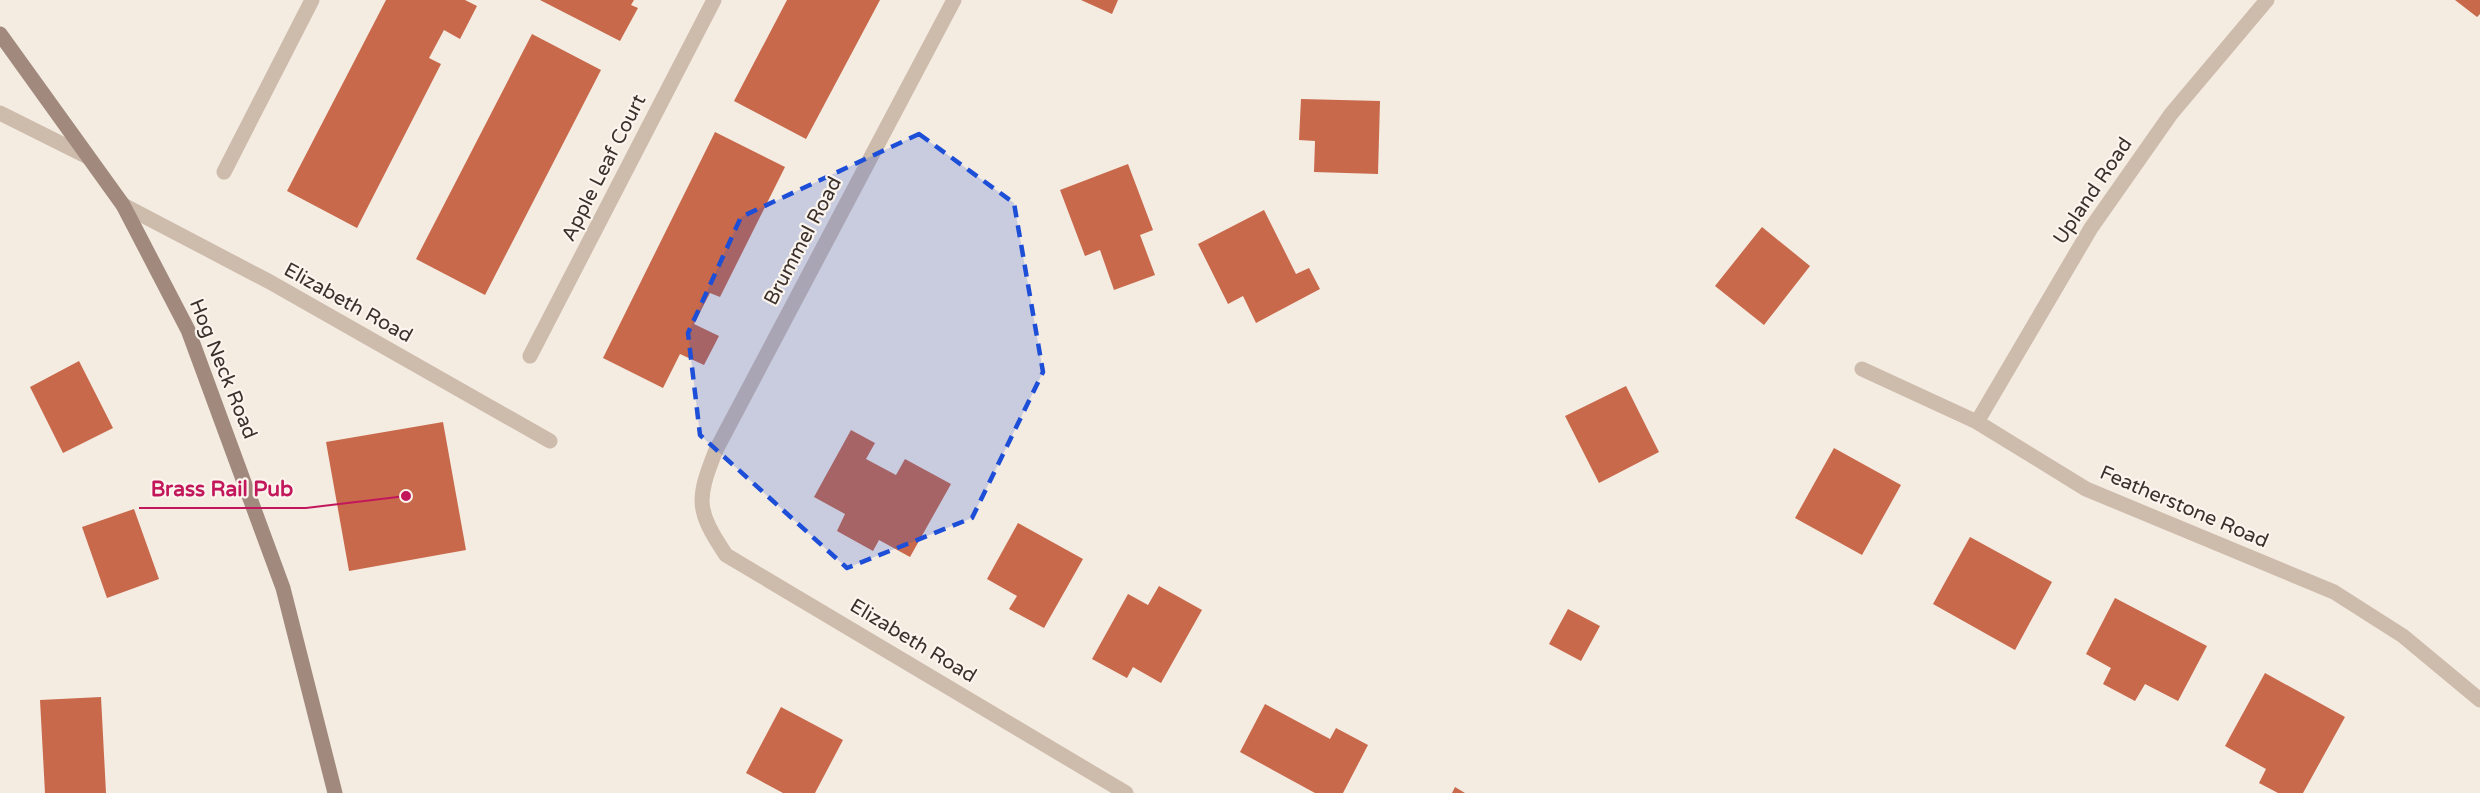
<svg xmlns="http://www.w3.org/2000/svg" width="2480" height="793" font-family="'Varela Round',sans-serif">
  <rect width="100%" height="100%" fill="#f4ebe1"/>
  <path fill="#c8694b" d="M386,0h79l12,6 -17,33 -16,-9 -15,28 12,6 -84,164 -70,-37z
    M540,0h94l-3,5 7,3 -18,33z
    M787,0h93l-74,139 -72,-38z
    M1081,0h37l-6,14z
    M2455,0h25v14l-3,3z
    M532,34l69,36 -116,225 -69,-36z
    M1301,99l79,2 -2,73 -64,-2 1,-31 -16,-1z
    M715,132l70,35 -65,130 -10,-4 -16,31 25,12 -15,29 -24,-11 -17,34 -60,-30z
    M1128,164l25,66 -13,5 15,40 -41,15 -14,-40 -15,6 -25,-66z
    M1264,210l32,64 13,-6 11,21 -64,34 -13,-27 -15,8 -30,-60z
    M1762,227l48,39 -46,59 -49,-39z
    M79,361l34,67 -50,25 -33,-66z
    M1626,386l33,66 -60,31 -34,-67z
    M443,422l23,128 -117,21 -23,-129z
    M851,430l24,13 -9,16 30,16 9,-16 46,25 -41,73 -31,-17 -6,11 -36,-20 8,-17 -31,-17z
    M1834,448l67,37 -39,70 -67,-37z
    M134,509l25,70 -52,19 -25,-71z
    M1018,523l65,36 -39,69 -35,-19 8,-13 -30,-17z
    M1970,537l82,45 -37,68 -82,-46z
    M1159,586l43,24 -41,73 -28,-16 -6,11 -35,-19 36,-65 20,11z
    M2115,598l92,48 -29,55 -33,-17 -10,17 -32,-17 8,-16 -25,-14z
    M1568,609l32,17 -19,35 -32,-17z
    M2265,673l80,44 -42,76h-25l-19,-10 7,-14 -41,-23z
    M101,697l5,96h-61l-5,-93z
    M1265,704l65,35 6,-11 32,17 -25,48h-28l-75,-41z
    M781,707l62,33 -28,53h-32l-37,-20z
    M1455,787l10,6h-13z"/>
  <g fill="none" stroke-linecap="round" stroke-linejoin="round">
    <path stroke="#cdbbac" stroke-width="15" d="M954,0l-238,450c-20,50 -20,60 10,105l400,238
      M0,113l88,44
      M224,172l88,-172
      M123,205l147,77 280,159
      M530,356l184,-356
      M1862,369l115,53 109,67 248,103 69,44 77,64
      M1977,422l114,-194 80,-114 96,-114"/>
    <path stroke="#a18a7d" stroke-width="15" d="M0,34l123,171 65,125 95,258 52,205"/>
  </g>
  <path fill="#1d4ed8" fill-opacity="0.2" stroke="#1d4ed8" stroke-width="4.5" stroke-dasharray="12 8" stroke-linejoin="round" d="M919,134l95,69 29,169 -71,146 -125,50 -147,-133 -12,-102 53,-116z"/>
  <g text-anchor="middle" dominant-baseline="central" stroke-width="4.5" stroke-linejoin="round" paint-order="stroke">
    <g font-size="20" fill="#3b302b" stroke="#fbf5ee">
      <text transform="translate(604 168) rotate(-63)">Apple Leaf Court</text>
      <text transform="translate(2093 191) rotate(-56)">Upland Road</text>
      <text transform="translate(803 241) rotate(-62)">Brummel Road</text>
      <text transform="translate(348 303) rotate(29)">Elizabeth Road</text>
      <text transform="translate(223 369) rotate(68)">Hog Neck Road</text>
      <text transform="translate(2184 507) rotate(23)">Featherstone Road</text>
      <text transform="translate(913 641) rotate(31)">Elizabeth Road</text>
    </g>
  </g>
  <path fill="none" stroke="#c2185b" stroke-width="2" d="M406 496L306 508H139"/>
  <circle fill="#c2185b" stroke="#fbf5ee" stroke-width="2" cx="406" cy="496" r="6"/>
  <g font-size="21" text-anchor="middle" font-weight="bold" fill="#c2185b" stroke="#fbf5ee" stroke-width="4.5" stroke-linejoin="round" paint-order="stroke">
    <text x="222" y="496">Brass Rail Pub</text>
  </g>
</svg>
